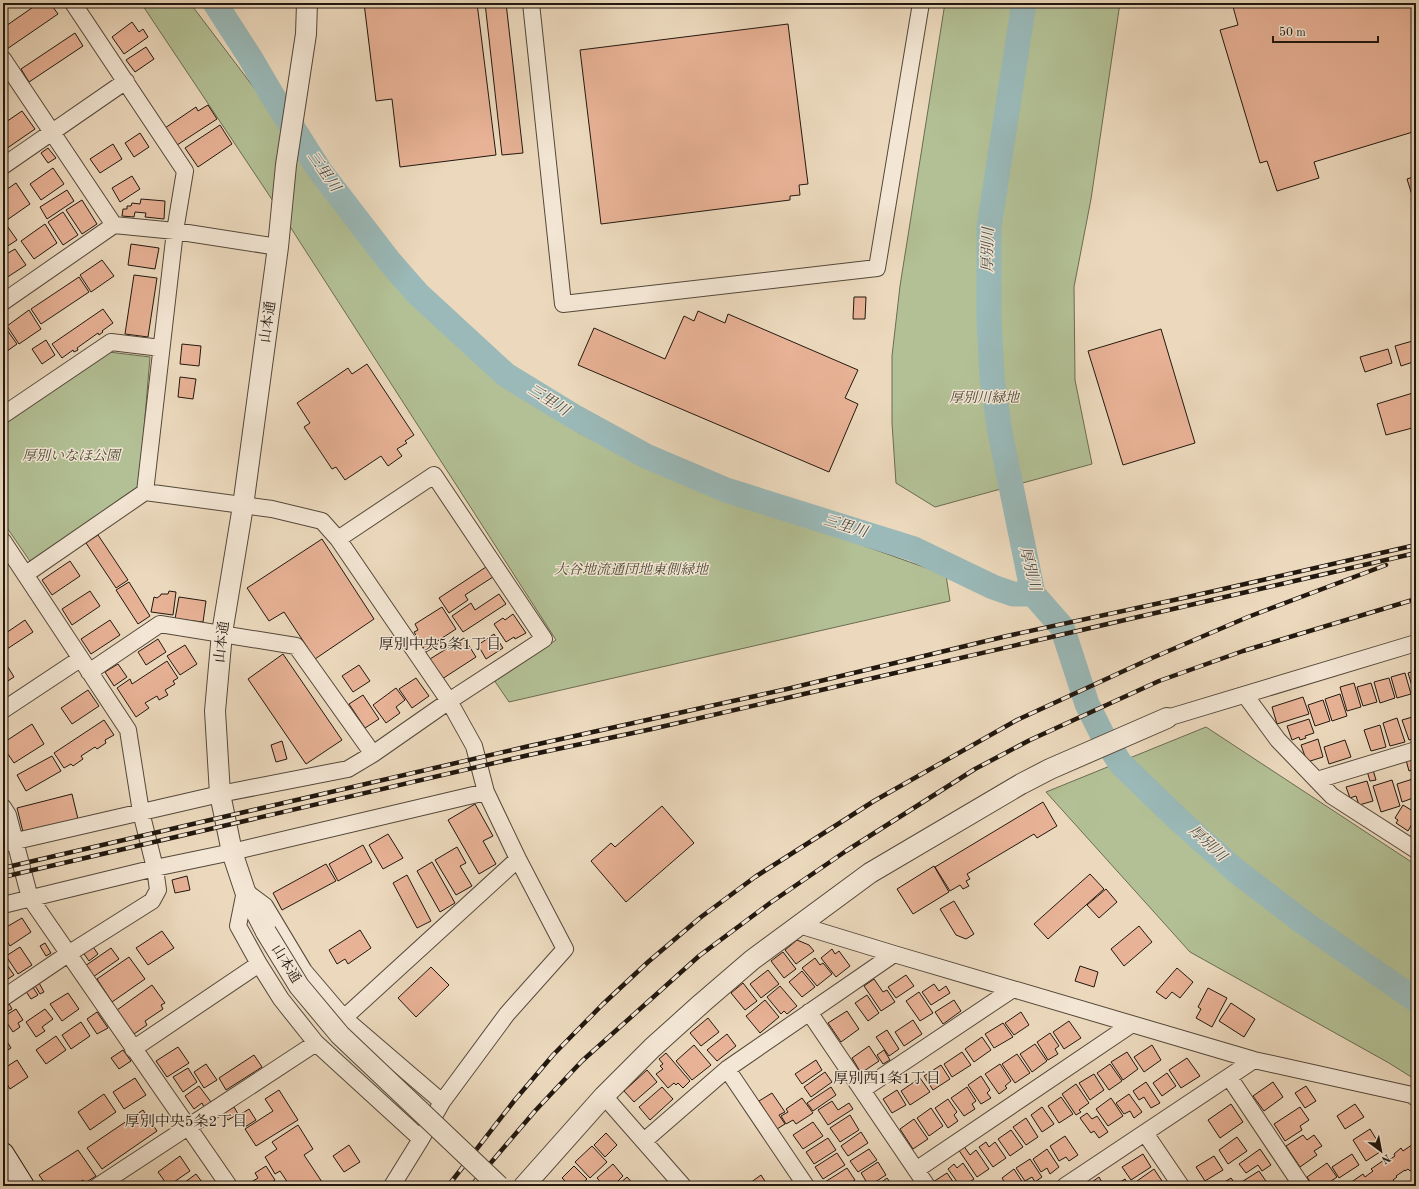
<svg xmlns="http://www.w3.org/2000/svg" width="1419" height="1189" font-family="'Old Standard TT','Noto Serif JP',serif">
  <rect width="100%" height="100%" fill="#ecd9bd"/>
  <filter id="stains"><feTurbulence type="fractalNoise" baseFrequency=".005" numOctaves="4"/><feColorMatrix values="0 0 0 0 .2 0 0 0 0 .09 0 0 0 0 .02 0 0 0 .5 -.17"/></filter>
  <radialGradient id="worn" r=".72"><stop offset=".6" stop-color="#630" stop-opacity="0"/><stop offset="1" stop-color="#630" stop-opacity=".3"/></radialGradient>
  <path fill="#b3c095" stroke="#6a6c52" d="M141,3h49l232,307 74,69 83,54 87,42 280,100 4,26 -441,101 -15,-22 62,-40 -267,-415z
    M945,3h175l-29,196 -17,88 1,93 17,84 -157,43 -39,-24 -4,-60v-67l8,-70z
    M109,352l41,5 -11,131 -107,76 -29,-42v-97z
    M1206,727l210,138v215l-27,-17 -199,-111 -144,-160z"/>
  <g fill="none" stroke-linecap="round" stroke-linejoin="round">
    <path stroke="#9ab9b8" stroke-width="25" d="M215,3l36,56 21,36 48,76 70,91 28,32 88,81 67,41 73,40 80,34 188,59 79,38 20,7h20
      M1024,3l-35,224v91l3,60 8,54 33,162 29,33 25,77 15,30 18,29 58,56 57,51 68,52 113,78"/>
  </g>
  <path fill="#e8b296" stroke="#22180f" d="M39,3h11l8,11 -51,35 -4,-7v-14z
    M364,3h113l19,152 -96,12 -8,-68 -16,2z
    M485,3h21l17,150 -21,2z
    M1232,3h184v128l-102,31 5,16 -42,13 -10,-30 -7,2 -40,-133 18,-5z
    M132,22l7,10 4,-3 5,8 -24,17 -12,-17z
    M788,24l20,160 -9,1 1,10 -10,1v4l-189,24 -21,-174z
    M75,33l8,13 -54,36 -8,-13z
    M146,47l8,12 -19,13 -9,-12z
    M208,105l9,14 -43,28 -9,-19 31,-21 2,4z
    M22,111l13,18 -32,22v-27z
    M220,125l12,19 -34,23 -13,-19z
    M140,133l9,14 -15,10 -9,-14z
    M113,144l9,15 -22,14 -10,-14z
    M48,148l8,10 -8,5 -7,-10z
    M53,168l11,16 -23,16 -11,-16z
    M132,176l8,13 -20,13 -8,-14z
    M1416,176v32l-9,-29z
    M16,183l14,21 -23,16 -4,-5v-23z
    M67,190l7,11 -27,18 -7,-12z
    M141,199l24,2 -1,18 -19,-2 1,-4 -11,-1 -1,5 -12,-1 1,-7h4v-3h4l1,-3 8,1z
    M82,200l15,24 -15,10 -16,-24z
    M63,212l15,23 -15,10 -15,-23z
    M3,220l14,20 -14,9z
    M45,224l12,19 -23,16 -13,-18z
    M131,244l28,4 -4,21 -27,-4z
    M15,249l11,16 -20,13 -3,-3v-19z
    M102,260l12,16 -23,16 -11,-17z
    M134,275l23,3 -9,59 -23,-3z
    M79,277l10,15 -48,32 -10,-15z
    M854,297h12l-1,22h-12z
    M103,309l10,14 -11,8 1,1 -4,3 -1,-2 -21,15 1,2 -4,2 -1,-2 -11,8 -10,-14z
    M29,310l12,19 -22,15 -12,-18z
    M698,311l27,12 3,-9 130,56 -13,28 13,6 -29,68 -251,-107 16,-37 71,31 19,-43 10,5z
    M5,327l12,17 -14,10v-26z
    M1161,329l34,114 -72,22 -35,-114z
    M46,340l9,15 -13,9 -10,-15z
    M1416,340v21l-15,5 -6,-20z
    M182,344l19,2 -2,20 -19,-2z
    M1388,349l4,14 -27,9 -5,-15z
    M367,364l47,71 -9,6 2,2 -10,6 5,7 -14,10 -7,-10 -36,24 -9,-13 -4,2 -28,-42 6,-4 -13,-20 51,-35 4,6z
    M180,377l16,2 -3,20 -15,-2z
    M1416,392v35l-30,8 -9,-31z
    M98,535l30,45 -12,8 -30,-45z
    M322,539l52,80 -59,40 -31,-47 -15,9 -22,-33z
    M70,561l10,15 -28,19 -10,-15z
    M486,567l7,10 -28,18 3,5 -19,13 -10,-15z
    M129,582l21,34 -12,8 -22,-34z
    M90,591l10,15 -28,19 -10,-16z
    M169,591l7,1 -3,23 -22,-3 3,-15 3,1 4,-3v-1h7z
    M499,594l7,10 -43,28 -11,-16 19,-13 4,7z
    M179,597l27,4 -3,21 -28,-3z
    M442,607l14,22 -20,13 2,3 -12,7 -12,-20 4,-2 -3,-6z
    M513,614l13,19 -11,6 -1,-2 -8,5 -12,-18 9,-6 2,2z
    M25,620l8,12 -26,17 -4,-6v-8z
    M110,620l10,15 -29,19 -10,-15z
    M494,634l9,14 -17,11 -8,-14z
    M464,638l12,19 -34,22 -12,-20z
    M158,639l8,13 -20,13 -8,-13z
    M185,645l12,19 -17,11 -13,-19z
    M283,654l59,86 -36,24 -58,-85z
    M167,661l11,17 -5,3 2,3 -10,6 3,5 -9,5 -2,-4 -12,7 4,5 -13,9 -19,-29 13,-9 2,5z
    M6,664l8,13 -11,7v-18z
    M118,664l9,13 -13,9 -9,-14z
    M359,665l11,16 -17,11 -11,-16z
    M1416,670v26h-1l-7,-23z
    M1405,673l6,21 -14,4 -6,-21z
    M416,678l13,18 -17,12 -13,-19z
    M1389,678l6,20 -15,5 -6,-21z
    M1354,683l7,24 -14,4 -7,-24z
    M1371,683l6,19 -14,4 -6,-19z
    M396,688l9,12 -9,7 4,6 -14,10 -13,-18z
    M88,690l11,16 -27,18 -11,-16z
    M1340,694l7,22 -15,5 -7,-22z
    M363,695l16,24 -14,9 -16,-24z
    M1303,697l6,17 -32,10 -5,-17z
    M1323,700l7,21 -15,5 -7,-21z
    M1416,716v22l-7,2 -7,-20z
    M1397,718l8,24 -15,4 -7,-23z
    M1309,719l5,14 -9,3 1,2 -6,2 -1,-3 -7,3 -5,-14z
    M104,720l10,15 -9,5 1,3 -9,6 -2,-2 -14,9 2,3 -10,7 -2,-2 -7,4 -10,-15z
    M32,724l12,20 -30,19 -11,-16v-4z
    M1380,725l6,22 -15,4 -7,-21z
    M1318,739l5,18 -16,5 -6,-17z
    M1345,740l6,17 -22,7 -5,-17z
    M282,741l5,18 -11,3 -5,-17z
    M52,756l9,15 -35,20 -9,-16z
    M1411,759l3,10 -5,2 -3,-11z
    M1373,770l3,10 -6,1 -3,-10z
    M1416,778v19l-14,5 -5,-18z
    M1392,780l8,26 -19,6 -8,-26z
    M1367,781l6,20 -14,4 -3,-9 -6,2 -4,-11z
    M72,794l6,25 -55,13 -6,-24z
    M1043,802l14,24 -20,12 -3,-4 -67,40 3,5 -4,2 3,5 -6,3 -3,-4 -10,6 -15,-24z
    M475,804l18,32 -10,5 13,23 -17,10 -31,-54z
    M1403,805l13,8v4l-8,14 -12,-8 2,-3 -3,-2z
    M662,806l32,37 -68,59 -35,-41 20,-18 4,4z
    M388,834l15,24 -20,11 -14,-24z
    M363,845l9,17 -34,19 -9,-17z
    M457,847l9,16 -6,3 12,20 -16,9 -21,-35z
    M432,862l23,41 -15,9 -23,-41z
    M326,864l10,17 -54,29 -9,-17z
    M934,866l15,26 -36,22 -16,-25z
    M1090,874l14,15 -56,50 -14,-15z
    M407,875l24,46 -14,7 -24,-45z
    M187,876l3,14 -15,3 -3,-13z
    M1106,889l11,13 -18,16 -12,-13z
    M954,901l20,33 -8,5 -10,-4 -16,-26z
    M22,918l9,14 -21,14 -7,-11v-6z
    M1139,926l13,16 -28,24 -13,-17z
    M360,930l11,18 -23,16 -3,-5 -8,5 -8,-14z
    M162,931l12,17 -26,17 -12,-17z
    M797,940l12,5 5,6 -18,13 -11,-14z
    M45,943l6,10 -5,3 -6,-10z
    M91,944l7,10 -9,7 -7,-10z
    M20,947l12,18 -14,9 -12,-18z
    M111,948l8,11 -26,18 -8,-11z
    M832,949l3,5 4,-3 11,15 -14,11 -15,-19z
    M783,952l13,17 -12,9 -13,-17z
    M129,957l16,22 -33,23 -15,-23z
    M815,958l5,7 3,-2 9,11 -15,12 -15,-18z
    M3,959l11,16 -11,7z
    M1080,966l18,6 -4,15 -19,-6z
    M431,967l18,18 -33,32 -18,-19z
    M1177,968l16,14 -13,16 -8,-6 -6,7 -10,-7z
    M768,970l11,14 -18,14 -11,-14z
    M802,971l13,16 -13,10 -13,-15z
    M906,975l8,11 -18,12 -8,-11z
    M874,979l9,13 4,-2 8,12 -14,9 -17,-25z
    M38,981l6,11 -4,2 -6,-10z
    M743,983l14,18 -12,9 -14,-17z
    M934,984l5,7 7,-5 4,7 -19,12 -9,-13z
    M152,985l13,18 -4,2 2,4 -18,12 2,4 -13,9 -17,-24z
    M32,986l6,9 -7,4 -6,-9z
    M780,986l17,20 -10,8 -3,-3 -3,3 -14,-17z
    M1208,988l19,10 -15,29 -16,-9 5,-9 -3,-2z
    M919,992l14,21 -13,8 -14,-20z
    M68,993l11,16 -17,12 -12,-17z
    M867,995l12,18 -11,8 -13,-18z
    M7,1000l5,9 -9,5v-11z
    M765,1000l14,17 -19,16 -14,-17z
    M954,1000l7,11 -18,13 -8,-12z
    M1231,1003l24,16 -11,18 -25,-16z
    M16,1009l7,11 -5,3 2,4 -7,5 -10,-15z
    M45,1009l8,10 -11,8 3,4 -9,6 -10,-15z
    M847,1011l12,18 -18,13 -13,-19z
    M97,1012l11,16 -11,6 -10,-15z
    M1021,1012l8,13 -15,10 -9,-12z
    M708,1018l11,14 -18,14 -11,-13z
    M913,1020l9,14 -18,12 -9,-14z
    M1069,1021l12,17 -17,11 -11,-17z
    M81,1022l9,14 -19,13 -9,-14z
    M1003,1023l10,14 -19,11 -9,-14z
    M887,1030l12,19 -10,7 -13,-19z
    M1050,1033l9,13 -4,3 3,5 -10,6 -11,-18z
    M727,1034l9,12 -19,15 -10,-11z
    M3,1035l8,13 -8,5z
    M56,1036l10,14 -20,14 -10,-14z
    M982,1037l9,13 -17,12 -9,-13z
    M1035,1044l12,17 -15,11 -12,-18z
    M694,1045l17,20 -19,15 -16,-19z
    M1152,1045l9,15 -17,12 -10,-15z
    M869,1046l10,15 -18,12 -9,-15z
    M178,1047l11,16 -22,14 -11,-16z
    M123,1050l8,11 -12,8 -8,-11z
    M884,1050l6,10 -7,4 -6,-9z
    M962,1052l9,13 -19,12 -8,-13z
    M1127,1052l11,17 -15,11 -12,-18z
    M666,1053l24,28 -7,7 -5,-5 -2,2 -2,-2 -6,5 -12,-14 7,-5 -3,-3 3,-2 -4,-5z
    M1017,1054l13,19 -15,10 -13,-19z
    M254,1055l8,12 -36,23 -7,-12z
    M1187,1058l13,18 -19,12 -12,-18z
    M17,1060l11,17 -18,12 -7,-11v-9z
    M816,1060l6,10 -20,14 -7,-10z
    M206,1064l11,16 -13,8 -10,-16z
    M1000,1064l11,17 -6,5 2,2 -8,6 -14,-20z
    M1110,1064l12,17 -13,9 -12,-17z
    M941,1065l9,14 -17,11 -9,-14z
    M188,1068l9,14 -14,10 -10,-15z
    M647,1070l10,12 -23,20 -10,-11z
    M825,1072l7,10 -21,15 -7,-10z
    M1167,1073l9,13 -14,10 -9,-13z
    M1094,1074l10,16 -14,10 -11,-17z
    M981,1076l9,14 -3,3 4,5 -10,6 -13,-19z
    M135,1078l11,17 -22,14 -11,-17z
    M920,1078l10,14 -20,13 -9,-14z
    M1146,1082l14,21 -9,5 -7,-11 -5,3 -6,-9z
    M1273,1082l10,15 -19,14 -11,-15z
    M1076,1084l13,19 -10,7 2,2 -5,3 -14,-21z
    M199,1086l12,16 -7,5 -2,-4 -8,6 -9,-13z
    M1306,1086l10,15 -11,7 -10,-15z
    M662,1087l11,12 -23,21 -11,-13z
    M831,1087l5,8 -23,16 -6,-8z
    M967,1087l9,14 -4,3 3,5 -11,7 -13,-18z
    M279,1090l19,30 -42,26 -11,-17 28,-18 -8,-12z
    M897,1090l9,15 -14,8 -9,-14z
    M772,1093l13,19 -6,3 6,9 -8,5 -18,-28z
    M104,1094l12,18 -26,18 -12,-18z
    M1129,1094l13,18 -8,6 -4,-7 -6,3 -8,-11z
    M1061,1097l12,17 -14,9 -11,-17z
    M802,1098l11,15 -17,11 -3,-4 -7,4 -5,-8 7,-4 -2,-3z
    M1111,1098l12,18 -15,10 -12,-17z
    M948,1099l9,13 -3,3 4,6 -10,7 -13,-20z
    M832,1101l6,9 11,-7 4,6 -25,16 -10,-15z
    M1231,1104l12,18 -23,16 -12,-18z
    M1355,1104l9,13 -19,12 -8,-13z
    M234,1107l4,7 -10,6 -5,-6z
    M1042,1107l12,17 -12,8 -11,-17z
    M1300,1107l9,13 -9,6 2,4 -17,11 -11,-17z
    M931,1108l12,18 -14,10 -12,-18z
    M249,1109l7,11 -11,7 -7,-11z
    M143,1110l14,21 -55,38 -15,-21z
    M1087,1113l5,6 5,-3 11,16 -9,6 -5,-7 -3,2 -11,-15z
    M850,1115l9,15 -19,12 -10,-14z
    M1026,1118l12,19 -12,8 -13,-18z
    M914,1119l14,20 -15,10 -13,-20z
    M813,1122l10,14 -20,13 -10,-14z
    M298,1125l15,24 -9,6 20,30 -2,1h-13l-1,-2 -3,2h-15l-10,-15 -5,3 -10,-17 12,-8 -5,-7z
    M1370,1129l13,21 -17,11 -13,-21z
    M1011,1130l12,17 -13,9 -12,-17z
    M861,1132l7,11 -20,13 -7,-10z
    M606,1133l11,12 -12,12 -11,-12z
    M1303,1135l4,5 7,-5 8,11 -8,5 3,4 -17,12 -14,-21z
    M1065,1136l13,19 -9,6 -3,-4 -7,4 -9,-15z
    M1237,1137l10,14 -19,13 -9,-14z
    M828,1138l8,12 -22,14 -8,-12z
    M986,1142l3,5 6,-5 11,16 -13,9 -14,-20z
    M1416,1142v25l-6,4 -2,-2 -3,2v-1l-9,6 1,1 -4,3 4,5 -1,1h-7l-2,-3 -6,3h-29l-2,-3 13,-9 2,3 8,-6 -2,-2 13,-9 2,2 9,-6 -1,-2 7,-6 2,3z
    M349,1145l11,17 -16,10 -11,-16z
    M963,1145l7,10 6,-5 13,19 -12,8 -19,-28z
    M592,1146l15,16 -17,16 -15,-16z
    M869,1149l8,11 -19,12 -8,-11z
    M1047,1149l12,18 -9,7 -3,-6 -6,4 -8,-13z
    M1260,1149l11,16 -9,6 -4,-6 -12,8 -7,-9z
    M78,1150l18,26 -11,7 -2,-3 -9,6h-27l-8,-11z
    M837,1153l8,12 -22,14 -8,-12z
    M1143,1154l8,13 -20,13 -9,-13z
    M1352,1154l7,11 -20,13 -7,-11z
    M180,1156l10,15 -22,15 -10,-14z
    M1214,1156l9,14 -18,11 -9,-14z
    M1030,1159l12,18 -7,5 -3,-5 -7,4 -9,-13z
    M878,1162l8,13 -17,11 -8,-13z
    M963,1163l11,16 -10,7h-4l-12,-17 6,-5 3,4z
    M1327,1163l10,14 -13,9h-11l-6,-9z
    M613,1164l10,12 -10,10h-9l-7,-8z
    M266,1166l9,14 -10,6h-15l-2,-2 10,-6 -3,-5z
    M574,1166l13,13 -7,7h-10l-8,-8z
    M847,1168l8,12 -10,6h-18l-2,-4z
    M1014,1169l11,17h-18l-5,-8z
    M1154,1169l8,12 -7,5h-15l-3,-5z
    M1259,1171l9,13 -3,2h-23l-2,-3z
    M947,1173l9,13h-20l-3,-4z
    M196,1174l9,12h-23l-1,-1z
    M761,1175l7,11h-22z
    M627,1177l8,9h-18z
    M1099,1177l5,9h-18z
    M887,1178l6,8h-17z
    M1231,1178l6,8h-19z
    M1125,1179l4,7h-15z"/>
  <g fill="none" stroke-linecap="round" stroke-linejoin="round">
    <defs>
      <path id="minor" d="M73,3l112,168 -10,60 -30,261
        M531,3l32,301 314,-36 44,-265
        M3,59l111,166
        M3,166l123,-85
        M3,302l111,-77 61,6 103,16
        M3,415l108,-73 50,6
        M3,541l125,189 13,82 14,56 3,22 -6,11 -84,53 -65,44
        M26,574l119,-82 127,17 50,12 16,18 111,162 25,45 12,46 32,67 47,90 -58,65 -65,88 -21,37 -29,47
        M89,672l71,-48 136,22 77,108
        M1245,695l33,45 54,56 84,54
        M3,710l77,-51
        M1167,718l249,-75
        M1317,780l99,-30
        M3,807l5,8 22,83 199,288
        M3,844l217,-50 128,-25 25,-15 76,-53 95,-62 -110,-164 -96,64
        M3,905l152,-37 77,-16 254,-60
        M799,925l95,29 360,106 158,35 4,3
        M809,1012l118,174
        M344,1018l174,-159
        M133,1049l126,-85
        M727,1069l79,117
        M1229,1077l73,109
        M862,1090l151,-101
        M604,1096l79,90
        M1145,1133l36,53
        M421,1139l-105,-96 -35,-44 -22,-35 -21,-38 7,-35 20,15 39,65 40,47 98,84
        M644,1141l83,-72 167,-115
        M916,1170l216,-146
        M98,1186l218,-143
        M1065,1186l189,-126"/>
      <path id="tertiary" d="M266,932l-21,-41 -13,-39 -12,-58 -5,-83 7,-78 21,-127 35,-259 8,-82 20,-131 1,-31
        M524,1186l80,-90 48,-48 50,-45 50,-43 118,-87 151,-89 29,-15 117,-51"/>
      <path id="secondary" d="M3,1154l20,32"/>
    </defs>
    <use href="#minor" stroke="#54483a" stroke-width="18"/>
    <use href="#tertiary" stroke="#54483a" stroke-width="22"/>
    <use href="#secondary" stroke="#22180f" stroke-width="24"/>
    <use href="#minor" stroke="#f3e6d4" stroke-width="16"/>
    <use href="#tertiary" stroke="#f3e6d4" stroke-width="20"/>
    <use href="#secondary" stroke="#f3e6d4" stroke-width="22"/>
    <defs>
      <path id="rail" d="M3,868l522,-121 262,-58 220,-53 181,-39 228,-52
        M3,877l526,-122 123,-26 764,-176
        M448,1186l66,-85 39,-46 49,-50 46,-43 53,-45 54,-40 119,-76 143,-81 135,-62 96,-41 138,-52
        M471,1186l64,-75 47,-50 117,-105 71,-53 76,-52 129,-82 55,-29 129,-59 84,-30 173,-52"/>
    </defs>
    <use href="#rail" stroke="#22180f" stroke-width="4.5"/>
    <use href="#rail" stroke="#f3e6d4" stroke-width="3" stroke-dasharray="9" stroke-linecap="butt"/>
    <defs>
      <path id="tertiary-bridge" d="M266,932l33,54 41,49 159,151"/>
    </defs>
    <use href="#tertiary-bridge" stroke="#54483a" stroke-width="22" stroke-linecap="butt"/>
    <use href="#tertiary-bridge" stroke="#f3e6d4" stroke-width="20"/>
  </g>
  <g text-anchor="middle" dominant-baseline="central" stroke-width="3" stroke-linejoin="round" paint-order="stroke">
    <g font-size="14" fill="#22180f" stroke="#f3e6d4">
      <text transform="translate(268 322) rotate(-82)">山本通</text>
      <text transform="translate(222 642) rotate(-83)">山本通</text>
      <text transform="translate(286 964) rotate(58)">山本通</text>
    </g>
    <g font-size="14" font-style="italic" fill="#4e4a37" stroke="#f3e6d4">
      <text x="984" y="398">厚別川緑地</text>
      <text x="71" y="456">厚別いなほ公園</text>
      <text x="631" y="570">大谷地流通団地東側緑地</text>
    </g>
    <g font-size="15" font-style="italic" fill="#4c504a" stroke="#f3e6d4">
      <text transform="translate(323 172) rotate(55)">三里川</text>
      <text transform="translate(989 250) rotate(-89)">厚別川</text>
      <text transform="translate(548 401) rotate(32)">三里川</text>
      <text transform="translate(845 527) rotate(17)">三里川</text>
      <text transform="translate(1029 569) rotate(76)">厚別川</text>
      <text transform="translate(1207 844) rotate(43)">厚別川</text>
    </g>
    <g font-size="15" fill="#22180f" stroke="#f3e6d4">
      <text x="440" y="645">厚別中央5条1丁目</text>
      <text x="887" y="1079">厚別西1条1丁目</text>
      <text x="186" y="1122">厚別中央5条2丁目</text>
    </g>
  </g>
  <rect width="1419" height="1189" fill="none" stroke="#ecd9bd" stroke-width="16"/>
  <rect x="4" y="4" width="1411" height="1181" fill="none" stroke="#22180f" stroke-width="2"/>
  <rect x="8" y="8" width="1403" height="1173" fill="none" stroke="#22180f"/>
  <g transform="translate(1381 1151) rotate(148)" stroke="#f3e6d4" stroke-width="3" paint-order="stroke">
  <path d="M0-3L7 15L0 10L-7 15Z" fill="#22180f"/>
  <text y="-6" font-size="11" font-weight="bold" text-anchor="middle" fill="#22180f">N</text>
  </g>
  <path d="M1273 36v6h105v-6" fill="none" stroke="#22180f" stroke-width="2"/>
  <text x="1279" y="36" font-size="12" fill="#22180f" stroke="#f3e6d4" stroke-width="3" paint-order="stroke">50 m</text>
  <rect width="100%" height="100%" filter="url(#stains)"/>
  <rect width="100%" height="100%" fill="url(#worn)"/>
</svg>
